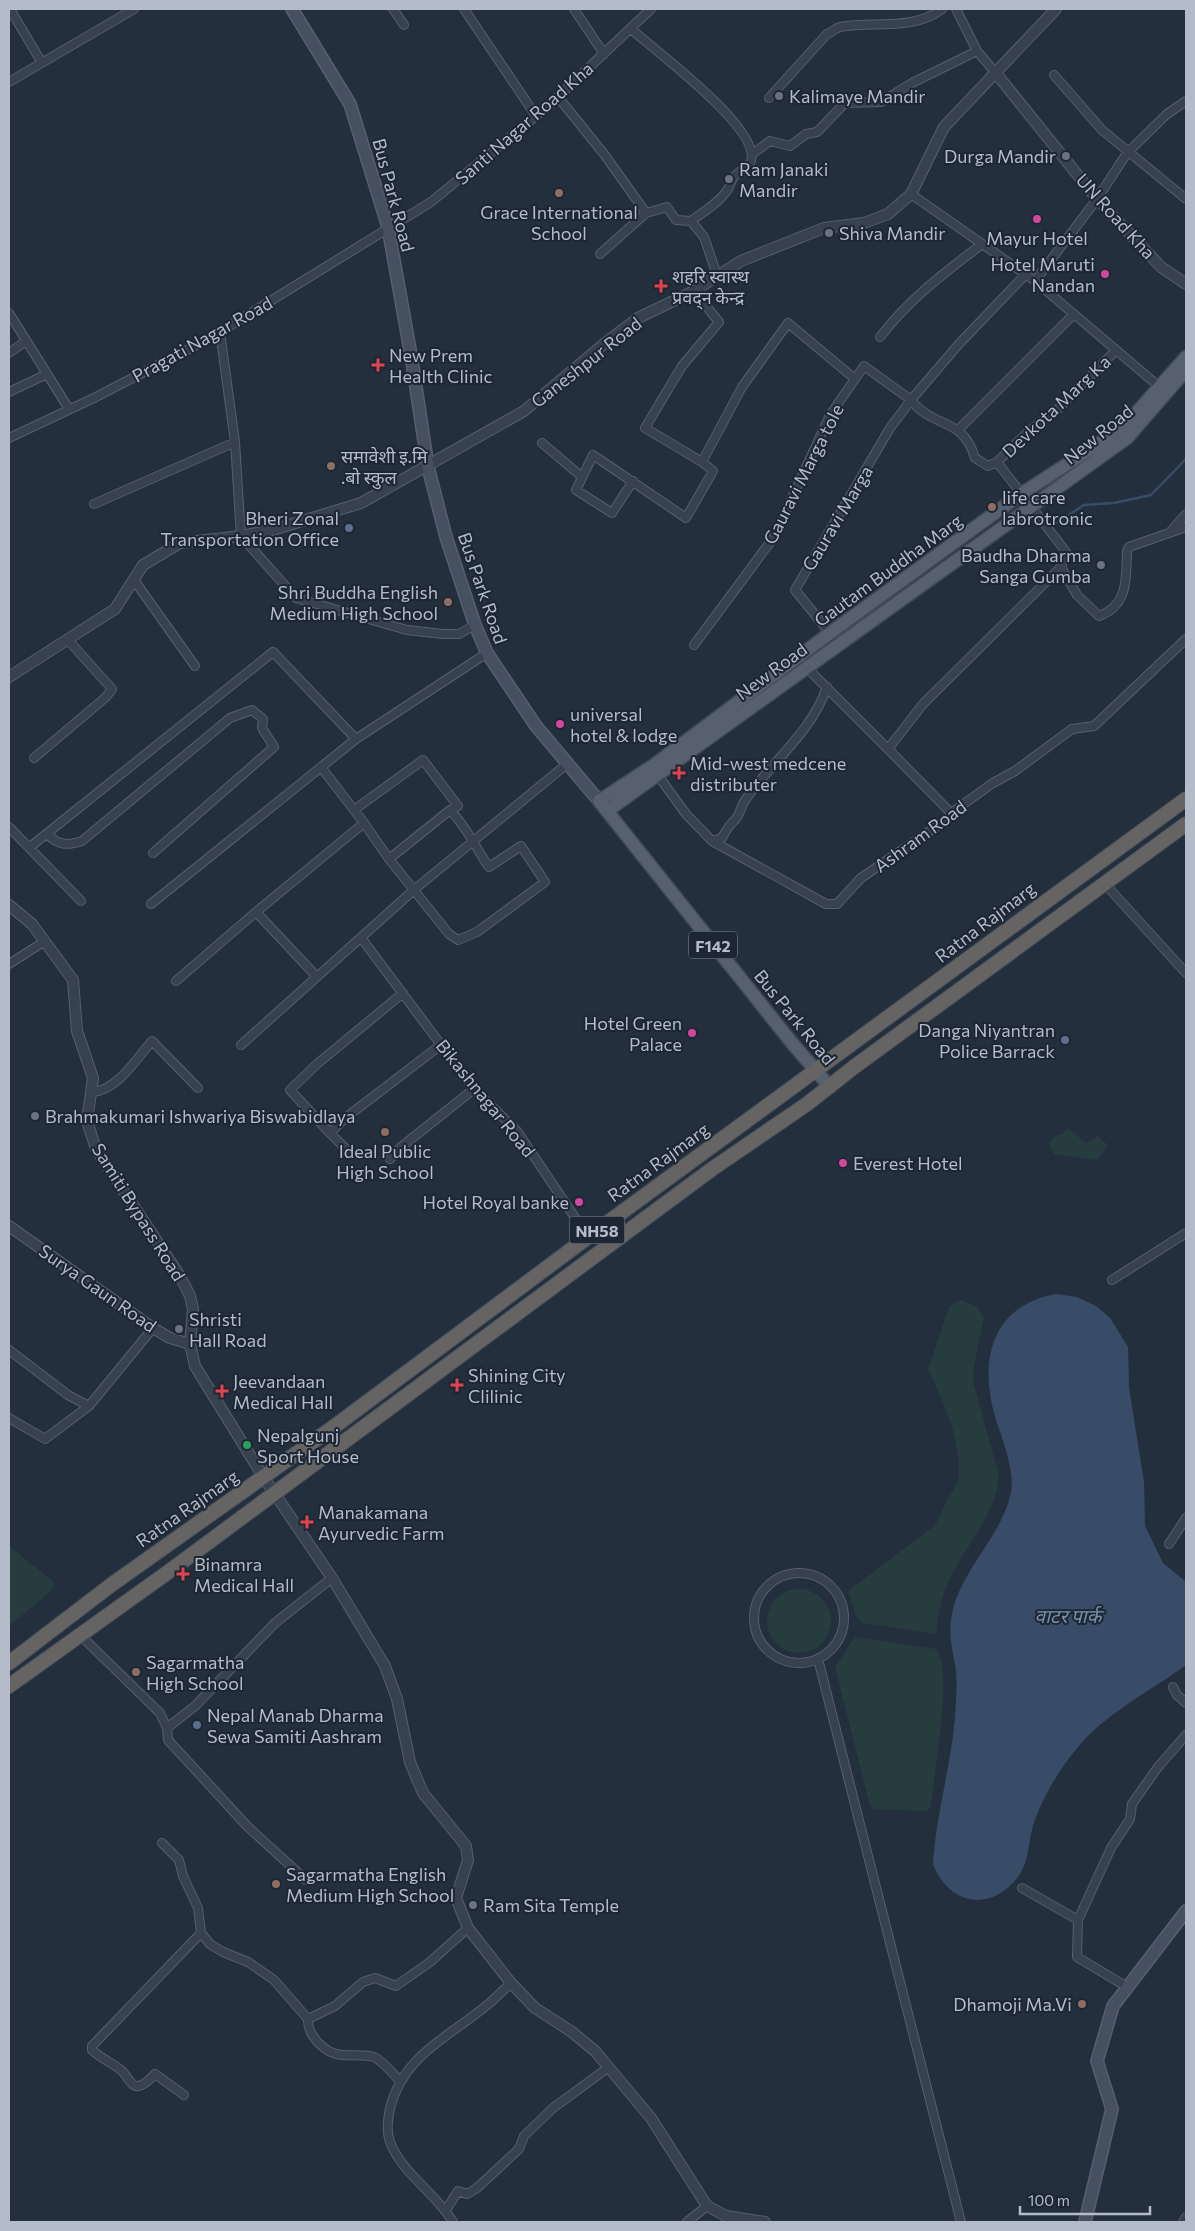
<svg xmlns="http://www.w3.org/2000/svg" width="1195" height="2231" font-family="Commissioner,'Noto Sans Devanagari',sans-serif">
  <rect width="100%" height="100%" fill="#242f3e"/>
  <path fill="#263c3f" d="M1068,1128l18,15 11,-7 11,9 -11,15 -43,-6 -5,-11 7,-8 6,-1z
    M962,1300l15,7 7,10 -11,55 1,13 25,91c-3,42 -37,72 -52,109 -7,16 -9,33 -11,49l-73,-11 -6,-5 -9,-27 86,-65c6,-8 8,-15 12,-24 2,-6 8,-11 10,-17 11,-33 -13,-85 -28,-115l21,-63 7,-6z
    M9,1546l46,37 -6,10 -40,33z
    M767 1621a32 32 0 1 1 64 0a32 32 0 1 1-64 0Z
    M855,1637l81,12c17,21 -1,118 -4,147l-2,11 -4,4 -52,-2 -4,-3 -35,-139z"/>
  <path fill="#394c67" d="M1056,1294l21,3 19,9 14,12 18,29 1,41 15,94 1,44 18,37 23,19v83c-33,24 -72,44 -101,74 -20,21 -44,59 -52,87 -5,17 -4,36 -15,51 -28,36 -69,28 -85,-13 3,-49 18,-98 22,-147 1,-16 3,-36 0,-53 -4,-21 -7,-33 -2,-55 11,-41 46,-71 57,-112 7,-26 -9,-59 -16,-84 -15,-57 0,-108 62,-119z"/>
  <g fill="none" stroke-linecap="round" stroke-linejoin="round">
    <path stroke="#394c67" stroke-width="2.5" d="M1055,524l29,-19 30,-2 37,-8 35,-36"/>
    <defs>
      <path id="minor" d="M10,9l32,54
        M393,9l11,16
        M464,9l72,107
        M574,9l30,45
        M956,9l21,42 18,21
        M631,29c21,19 136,104 119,134 -4,6 -13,9 -17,15 -2,3 -3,8 -5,11 -8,13 -25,23 -37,32
        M1054,75l48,55 84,69
        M9,82l125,-73
        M558,97l46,57 42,59 -46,41
        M769,98l58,-64c5,-1 8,-6 13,-7 34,-6 73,4 102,-18
        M752,154l18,-13 20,5 16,-12 11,-2 28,-29 36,-1 31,-19 65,-32
        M911,194l124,87 127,108
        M646,213l21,-6 9,13 15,1 13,16 13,38
        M1035,281l62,-82 30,-46 40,-39 19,-13
        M694,291l25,31 -37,44 -37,62 57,34
        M9,313l60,96
        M220,332l15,110 6,94 55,62 111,32 36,4h16l16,-9
        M880,337c31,-40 63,-63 102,-93
        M9,353l17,-12
        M9,392l38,-18
        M959,429l114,-114
        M9,438l85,-40 118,-61 219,-135 116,-95 104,-98
        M542,443l40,34
        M997,462l31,-30 31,-24 57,-58
        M633,481l-21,32 -36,-23 17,-35 93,63 27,-47 -11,-9 40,-75 46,-64 67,56
        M94,504l141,-62
        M1171,531l15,-17
        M1061,567l16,28 22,21c30,-11 27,-38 28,-65l2,-4 57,-20
        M134,580l61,86
        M830,633l-35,-43 95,-162 21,-28 47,-55 67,-70
        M694,645l80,-108 56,-122 34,-49 47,34c22,29 52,16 64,58l13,8 9,-4 69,90 -5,15 -138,137 -35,45 -81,-81
        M888,749l63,64
        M34,758l72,-61 6,-8 -44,-49
        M321,767l43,56
        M657,774l29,40 26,27 114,63h11l24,-26 85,-58 5,-7 42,-30 22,-12 57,-42 22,-3 92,-87
        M9,827l72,74
        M47,834c11,11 20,12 35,7l148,-123 22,-8 11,9 -1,9 12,19 -121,106
        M712,841l10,-3c4,-8 7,-13 13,-18 5,-5 6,-15 11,-21 27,-39 65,-66 81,-112
        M30,847l243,-195 83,87
        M389,859l61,-49
        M1105,884l81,89
        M151,904l205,-165 131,-86
        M362,939l112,150 43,42 71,106
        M9,964l36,-23
        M317,977l-61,-65 108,-89 25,36 60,75 9,6 19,-8 68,-50 -24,-36 -32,21c-14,-20 -22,-40 -39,-57l8,-4 -35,-46 -69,50
        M176,981l80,-69
        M403,993l-86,71 -27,26 40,43 14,-14 98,-75
        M241,1045l174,-156 152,-125
        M92,1092c26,-2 44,-33 60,-51l46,47
        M330,1133l16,16
        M390,1159l11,-12 73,-58
        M1112,1280l74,-47
        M9,1350l59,45 21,11
        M9,1418l36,21 44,-33 64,-78
        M1169,1544l17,-26
        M754 1618a45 45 0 1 1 90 0a45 45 0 1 1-90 0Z
        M80,1635l80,78 7,15
        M818,1659l143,563
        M1173,1687l4,8 9,8
        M162,1843l17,17 4,16 15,32 3,25 9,11 13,8 25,10 26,18 34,39 27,-13 28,-24 12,-4 21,8 34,-24 38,-34
        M306,1880l-59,-54 -79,-86 -1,-12 28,-22 80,-83 57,-45
        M1022,1888l56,32 -1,37 50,30
        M1078,1920l33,-72 19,-29 2,-15 26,-37 28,-32
        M308,2019c-1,16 17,35 34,36 10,1 22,-1 32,2 9,4 19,17 26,24
        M184,2095l-29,-21c-4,4 -10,11 -16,12 -7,2 -12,-10 -17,-15 -8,-7 -20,-12 -30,-21v-4l109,-113
        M446,2210l12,-19 9,3 10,-6 42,-39 5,-13 29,-28 56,-41
        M453,2222c-17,-29 -50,-47 -63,-80 -4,-11 -2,-23 0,-34 14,-53 57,-70 96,-102 9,-7 17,-16 25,-23
        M687,2222l20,-16
        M1183,2222l3,-5"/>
      <path id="tertiary" d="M995,72l102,127 64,68 25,17
        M9,677l106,-68 28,-44 37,-22 61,-7 35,-7 85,-26 163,-92 81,-68 33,-25 56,-27 47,-30 83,-33 40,-5 24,-9 23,-20 33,-67 112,-118
        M9,905l23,19 41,56 4,51 16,47 -6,43 9,28 84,127 10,20 3,13 -3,35 5,22 69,112 68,100 53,88 12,33 13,63 7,17 6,14 43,53 2,14 -12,38 12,30 43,55 24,25 37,24 23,19 56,67 56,88 19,10 39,6
        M9,1226l144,102 17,10 20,6"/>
      <path id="secondary" d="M292,9l58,95 38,123 24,134 16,106 18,70 29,88 12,28 49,73 63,75
        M1085,2222l27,-113 -15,-48 16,-55 73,-95"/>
      <path id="primary" d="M607,811l520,-373 59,-68
        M830,1087l-38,-44 -193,-242 55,-36 176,-132 191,-139 102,-66 63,-71"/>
      <path id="trunk" d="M9,1663l102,-78 224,-159 253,-189 598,-438
        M9,1686l162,-116 541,-401 95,-65 47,-37 332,-243"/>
    </defs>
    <use href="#minor" stroke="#565f6c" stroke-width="10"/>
    <use href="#tertiary" stroke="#565f6c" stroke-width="12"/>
    <use href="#secondary" stroke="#565f6c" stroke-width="14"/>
    <use href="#primary" stroke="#414a57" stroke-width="15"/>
    <use href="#trunk" stroke="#434c59" stroke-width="16"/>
    <use href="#minor" stroke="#38414e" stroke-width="8"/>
    <use href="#tertiary" stroke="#38414e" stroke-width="10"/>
    <use href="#secondary" stroke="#465061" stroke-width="11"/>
    <use href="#primary" stroke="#56606e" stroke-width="12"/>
    <use href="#trunk" stroke="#656462" stroke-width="14"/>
  </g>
  <g fill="#6b7280" stroke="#1d2633" stroke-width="2">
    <circle cx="779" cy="96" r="5"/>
    <circle cx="1066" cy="156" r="5"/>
    <circle cx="729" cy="179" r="5"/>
    <circle cx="829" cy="233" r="5"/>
    <circle cx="1101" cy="565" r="5"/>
    <circle cx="35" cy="1116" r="5"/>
    <circle cx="179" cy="1329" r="5"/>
    <circle cx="473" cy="1905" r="5"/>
  </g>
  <g fill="#8d6e63" stroke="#1d2633" stroke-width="2">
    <circle cx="559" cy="193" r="5"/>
    <circle cx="331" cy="466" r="5"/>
    <circle cx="992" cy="507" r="5"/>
    <circle cx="448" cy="602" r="5"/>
    <circle cx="385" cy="1132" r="5"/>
    <circle cx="136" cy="1672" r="5"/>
    <circle cx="276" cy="1884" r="5"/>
    <circle cx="1082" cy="2004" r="5"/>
  </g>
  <g fill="#d1479c" stroke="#1d2633" stroke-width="2">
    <circle cx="1037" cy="219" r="5"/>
    <circle cx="1105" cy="274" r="5"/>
    <circle cx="560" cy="724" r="5"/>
    <circle cx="692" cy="1033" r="5"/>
    <circle cx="843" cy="1163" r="5"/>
    <circle cx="579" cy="1202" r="5"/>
  </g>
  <g fill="#e0444e" stroke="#1d2633" stroke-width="2">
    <path d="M658.5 278.5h5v5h5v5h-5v5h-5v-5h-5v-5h5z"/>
    <path d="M375.5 357.5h5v5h5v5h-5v5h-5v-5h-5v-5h5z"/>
    <path d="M676.5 765.5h5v5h5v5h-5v5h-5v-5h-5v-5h5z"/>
    <path d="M454.5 1377.5h5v5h5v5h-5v5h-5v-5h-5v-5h5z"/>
    <path d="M219.5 1383.5h5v5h5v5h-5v5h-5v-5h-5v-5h5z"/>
    <path d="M304.5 1514.5h5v5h5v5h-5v5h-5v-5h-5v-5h5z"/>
    <path d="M180.5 1566.5h5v5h5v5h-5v5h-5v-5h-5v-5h5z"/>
  </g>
  <g fill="#5c6f8a" stroke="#1d2633" stroke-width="2">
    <circle cx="349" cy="528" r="5"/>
    <circle cx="1065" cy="1040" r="5"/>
    <circle cx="197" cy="1725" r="5"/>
  </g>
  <circle fill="#2e9e5b" stroke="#1d2633" stroke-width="2" cx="247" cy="1445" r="5"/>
  <g text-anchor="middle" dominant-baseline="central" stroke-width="4" stroke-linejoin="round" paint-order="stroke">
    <g fill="#1d2633" stroke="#878f9c" stroke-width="1">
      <rect x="689" y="931.5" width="48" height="27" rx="4"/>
      <rect x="569.5" y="1216.5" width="55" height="27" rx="4"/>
    </g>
    <g font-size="16" font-weight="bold" fill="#b4bcc9">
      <text x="713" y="945">F142</text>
      <text x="597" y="1230">NH58</text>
    </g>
    <g font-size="18" fill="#b4bcc9" stroke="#1d2633" text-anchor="start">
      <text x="789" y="96">Kalimaye Mandir</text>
      <text x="1056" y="156" text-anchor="end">Durga Mandir</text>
      <text x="739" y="169">Ram Janaki<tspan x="739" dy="21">Mandir</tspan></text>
      <text x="559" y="212" text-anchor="middle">Grace International<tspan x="559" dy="21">School</tspan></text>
      <text x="839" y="233">Shiva Mandir</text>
      <text x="1037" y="238" text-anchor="middle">Mayur Hotel</text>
      <text x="1095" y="264" text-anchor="end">Hotel Maruti<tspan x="1095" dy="21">Nandan</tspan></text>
      <text x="672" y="276">शहरि स्वास्थ<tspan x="672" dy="21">प्रवद्न केन्द्र</tspan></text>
      <text x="389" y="355">New Prem<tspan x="389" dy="21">Health Clinic</tspan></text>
      <text x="341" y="456">समावेशी इ.मि<tspan x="341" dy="21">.बाे स्कुल</tspan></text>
      <text x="1002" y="497">life care<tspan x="1002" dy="21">labrotronic</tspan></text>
      <text x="339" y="518" text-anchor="end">Bheri Zonal<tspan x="339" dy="21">Transportation Office</tspan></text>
      <text x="1091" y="555" text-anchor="end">Baudha Dharma<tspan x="1091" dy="21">Sanga Gumba</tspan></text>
      <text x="438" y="592" text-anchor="end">Shri Buddha English<tspan x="438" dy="21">Medium High School</tspan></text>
      <text x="570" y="714">universal<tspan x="570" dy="21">hotel &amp; lodge</tspan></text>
      <text x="690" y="763">Mid-west medcene<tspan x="690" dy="21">distributer</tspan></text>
      <text x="682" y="1023" text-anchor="end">Hotel Green<tspan x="682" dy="21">Palace</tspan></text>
      <text x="1055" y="1030" text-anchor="end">Danga Niyantran<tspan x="1055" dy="21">Police Barrack</tspan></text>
      <text x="45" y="1116">Brahmakumari Ishwariya Biswabidlaya</text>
      <text x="385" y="1151" text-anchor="middle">Ideal Public<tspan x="385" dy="21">High School</tspan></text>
      <text x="853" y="1163">Everest Hotel</text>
      <text x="569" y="1202" text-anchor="end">Hotel Royal banke</text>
      <text x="189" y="1319">Shristi<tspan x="189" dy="21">Hall Road</tspan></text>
      <text x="468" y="1375">Shining City<tspan x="468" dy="21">Clilinic</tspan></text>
      <text x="233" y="1381">Jeevandaan<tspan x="233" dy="21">Medical Hall</tspan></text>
      <text x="257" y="1435">Nepalgunj<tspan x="257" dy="21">Sport House</tspan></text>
      <text x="318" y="1512">Manakamana<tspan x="318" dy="21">Ayurvedic Farm</tspan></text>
      <text x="194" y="1564">Binamra<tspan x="194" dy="21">Medical Hall</tspan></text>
      <text x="146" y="1662">Sagarmatha<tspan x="146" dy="21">High School</tspan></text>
      <text x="207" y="1715">Nepal Manab Dharma<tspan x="207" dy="21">Sewa Samiti Aashram</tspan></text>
      <text x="286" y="1874">Sagarmatha English<tspan x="286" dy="21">Medium High School</tspan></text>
      <text x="483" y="1905">Ram Sita Temple</text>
      <text x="1072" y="2004" text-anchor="end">Dhamoji Ma.Vi</text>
    </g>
    <g font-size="18" fill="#b4bcc9" stroke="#1d2633">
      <text transform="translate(524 123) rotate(-41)">Santi Nagar Road Kha</text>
      <text transform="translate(394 195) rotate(75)">Bus Park Road</text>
      <text transform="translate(1116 216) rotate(48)">UN Road Kha</text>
      <text transform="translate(202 339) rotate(-29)">Pragati Nagar Road</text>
      <text transform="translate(586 362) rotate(-38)">Ganeshpur Road</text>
      <text transform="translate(1056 406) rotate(-43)">Devkota Marg Ka</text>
      <text transform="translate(1098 434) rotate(-39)">New Road</text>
      <text transform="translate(803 474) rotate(-63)">Gauravi Marga tole</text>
      <text transform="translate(837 518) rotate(-59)">Gauravi Marga</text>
      <text transform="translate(888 570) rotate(-36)">Gautam Buddha Marg</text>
      <text transform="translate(483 588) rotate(71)">Bus Park Road</text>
      <text transform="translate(771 671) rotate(-36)">New Road</text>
      <text transform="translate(920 836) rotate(-36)">Ashram Road</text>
      <text transform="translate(985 922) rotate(-37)">Ratna Rajmarg</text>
      <text transform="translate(795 1017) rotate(51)">Bus Park Road</text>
      <text transform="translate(486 1098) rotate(51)">Bikashnagar Road</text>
      <text transform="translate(658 1162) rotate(-36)">Ratna Rajmarg</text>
      <text transform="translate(139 1212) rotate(58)">Samiti Bypass Road</text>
      <text transform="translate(98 1288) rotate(35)">Surya Gaun Road</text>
      <text transform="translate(187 1508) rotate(-35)">Ratna Rajmarg</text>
    </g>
    <g font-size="19" font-style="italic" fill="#7c92b1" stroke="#1d2633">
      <text x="1068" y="1615">वाटर पार्क</text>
    </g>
  </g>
  <rect width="1195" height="2231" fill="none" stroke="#b4bcc9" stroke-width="20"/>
  <path d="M1020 2206v8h130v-8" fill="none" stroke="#b4bcc9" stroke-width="2.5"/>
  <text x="1028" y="2206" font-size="15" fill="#b4bcc9" stroke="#1d2633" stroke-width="4" paint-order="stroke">100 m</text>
</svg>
